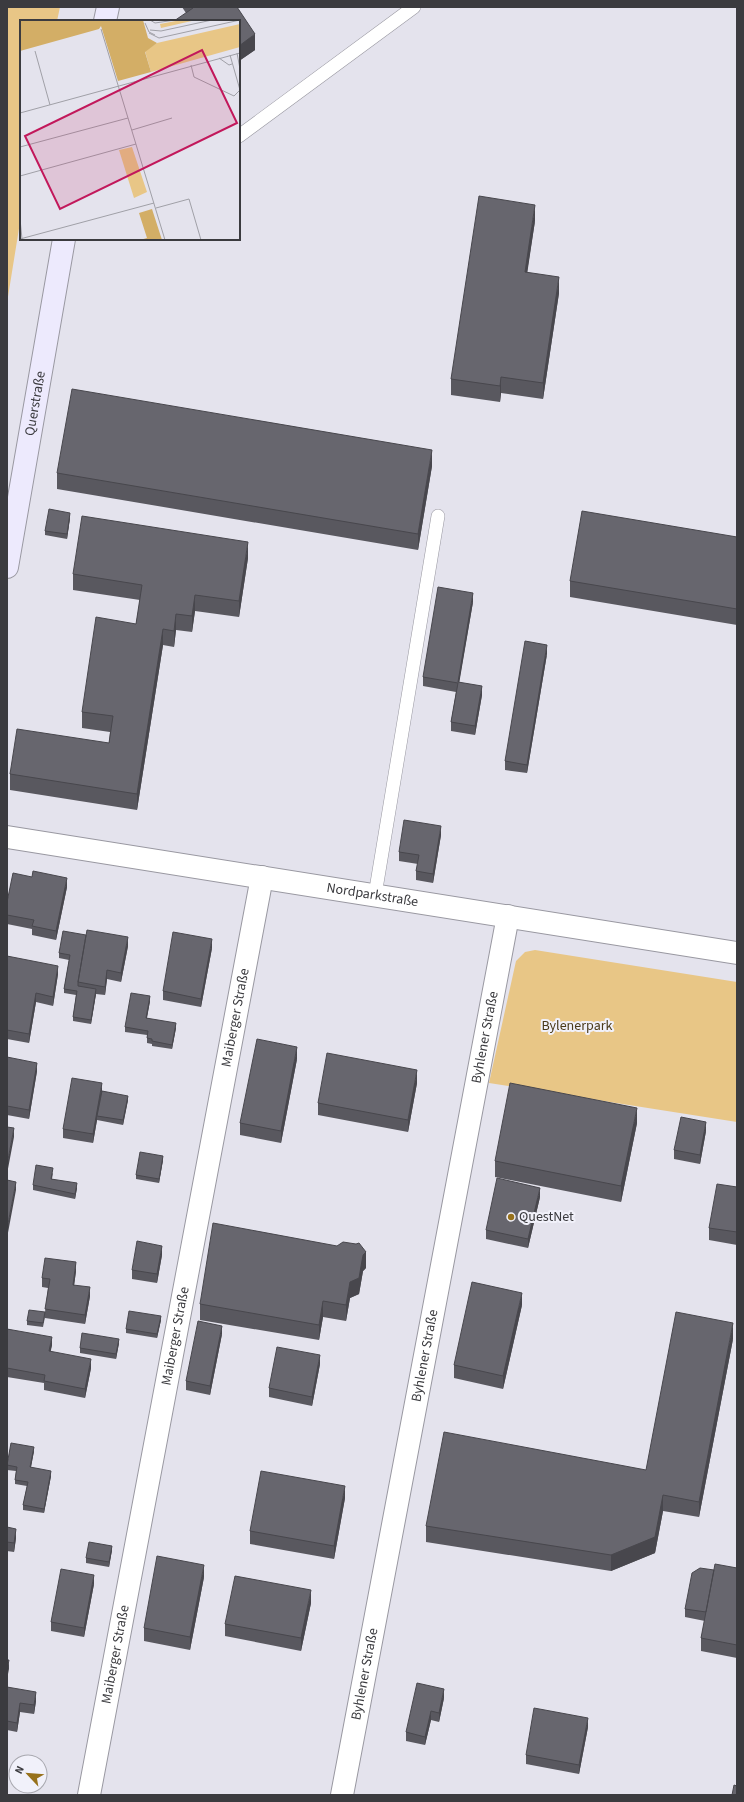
<svg xmlns="http://www.w3.org/2000/svg" width="744" height="1802" font-family="'Source Sans 3',sans-serif">
  <rect width="100%" height="100%" fill="#e4e3ed"/>
  <path fill="#e8c686" d="M7,7h53l-3,14h-36v195l-14,87z
    M535,950l202,32v140l-248,-39 27,-122 9,-9z"/>
  <g fill="none" stroke-linecap="round" stroke-linejoin="round">
    <defs>
      <path id="lane" d="M239,136l175,-129
        M375,895l63,-379"/>
      <g id="street">
        <path id="s1" d="M7,837l730,116"/>
        <path id="s2" d="M89,1795l173,-918"/>
        <path id="s3" d="M342,1795l166,-879"/>
      </g>
      <g id="secondary">
        <path d="M105,21l3,-14"/>
        <path id="s4" d="M7,567l57,-328"/>
      </g>
    </defs>
    <use href="#lane" stroke="#9998a1" stroke-width="14"/>
    <use href="#street" stroke="#9998a1" stroke-width="24"/>
    <use href="#secondary" stroke="#9998a1" stroke-width="24"/>
    <use href="#lane" stroke="#fff" stroke-width="13"/>
    <use href="#street" stroke="#fff" stroke-width="22"/>
    <use href="#secondary" stroke="#edeafd" stroke-width="22"/>
  </g>
  <path fill="#59585f" d="M182,7h55l18,43 -16,11v-40l-53,-8z
    M535,221l-8,51 32,21 -16,106 -42,-6 -1,9 -49,-7v-16z
    M432,466l-14,84 -361,-61v-16z
    M70,518l-3,21 -22,-4v-4z
    M737,537v88l-167,-28v-16z
    M248,558l-9,59 -44,-6 -3,21 -16,-2 -2,17 -11,-2 -26,165 -127,-20v-16l99,-31 1,-11 -28,-4v-16l54,-88 4,-24 -67,-10v-16z
    M473,602l-14,80 23,13 -7,40 -24,-4v-9l5,-30 -33,-6v-9z
    M547,654l-20,119 -22,-3v-9z
    M441,835l-8,48 -17,-3v-9l2,-7 -19,-3v-9z
    M67,887l-11,53 -24,-5v-6l-25,-5v-22z
    M128,946l-7,36 -14,-3 -2,16 -9,-1 -5,30 -18,-3v-4l3,-22 -12,-2v-4l5,-29 -10,-2v-5z
    M212,948l-11,59 -38,-7v-9z
    M7,956l51,18 -5,32 -17,-4 -7,41 -22,-4z
    M150,1001l-3,17 29,10 -4,21 -20,-3v-2l-5,-1v-8l-22,-3v-5z
    M7,1057l30,14 -8,48 -22,-4z
    M297,1059l-16,84 -41,-8v-12z
    M417,1083l-9,49 -90,-17v-12z
    M102,1091l26,9 -5,25 -26,-5 -4,23 -30,-5v-9z
    M637,1123l-16,79 -126,-25v-16z
    M706,1131l-6,33 -26,-5v-9z
    M163,1160l-4,23 -23,-4v-4z
    M53,1173l-1,6 25,9 -2,11 -42,-9v-5z
    M737,1187v58l-28,-5v-12z
    M540,1197l-12,51 -42,-9v-9z
    M162,1255l-5,28 -25,-4v-9z
    M366,1268l-3,3 -4,23 -9,4 -4,23 -23,-4 -4,23 -119,-20v-16z
    M76,1271l-2,14 16,11 -5,28 -40,-6v-1l-2,10 -16,-2v-4l18,-9 3,-24 -6,-1v-9z
    M522,1305l-19,84 -49,-11v-13z
    M161,1320l-4,18 -31,-5v-4z
    M7,1329l45,16 -2,7 41,16 -6,30 -41,-8v-7l-37,-6z
    M222,1334l-12,61 -24,-5v-9z
    M733,1339l-34,178 -36,-6 -8,42 -44,18 -185,-29v-16l220,-56z
    M119,1343l-3,16 -36,-6v-5z
    M320,1364l-8,42 -43,-9v-9z
    M34,1451l-3,16 20,9 -7,37 -21,-3v-5l4,-19 -12,-2v-4l1,-9 -9,-1v-5z
    M345,1498l-11,61 -84,-15v-13z
    M7,1527l9,11 -2,14 -7,-1z
    M112,1550l-3,17 -23,-4v-5z
    M737,1568v90l-36,-7v-13l4,-17 -20,-4v-8l29,-39z
    M204,1577l-14,73 -46,-9v-13z
    M94,1584l-10,53 -33,-6v-9z
    M311,1603l-10,48 -76,-15v-12z
    M7,1687l29,14 -2,13 -14,-2 -3,20 -10,-2z
    M444,1698l-5,24 -8,-2 -6,25 -19,-4v-9z
    M588,1727l-9,47 -53,-10v-9z"/>
  <path fill="#48474d" d="M255,34v16l-16,11v-15z
    M535,205v16l-10,67v-16z
    M559,277v16l-16,106v-16z
    M501,377v16l-1,9v-16z
    M432,450v16l-14,84v-16z
    M70,513v5l-3,21v-5z
    M248,542v16l-9,59v-16z
    M473,593v9l-15,88v-8z
    M195,595v16l-3,21v-16z
    M176,614v16l-2,17v-16z
    M163,629v16l-26,165v-16z
    M547,645v9l-20,119v-8z
    M482,686v9l-7,40v-9z
    M441,826v9l-8,48v-9z
    M67,878v9l-11,53v-9z
    M128,937v9l-7,36v-9z
    M212,939v9l-11,59v-8z
    M58,966v8l-5,32v-9z
    M107,970v9l-2,16v-8z
    M96,989v5l-5,30v-4z
    M36,993v9l-7,41v-9z
    M150,996v5l-4,21v-4z
    M176,1023v5l-4,21v-4z
    M297,1047v12l-16,84v-12z
    M37,1063v8l-8,48v-9z
    M417,1070v13l-9,49v-12z
    M102,1083v9l-5,24v4l-4,23v-9z
    M128,1096v4l-5,25v-5z
    M637,1108v15l-16,79v-16z
    M706,1122v9l-6,33v-9z
    M14,1128v9l-7,37v-9z
    M163,1156v4l-4,23v-4z
    M16,1182v8l-9,48v-9z
    M77,1183v5l-2,11v-5z
    M540,1188v9l-12,51v-9z
    M162,1246v9l-5,28v-9z
    M366,1252v16l-3,3 -4,23 -9,4 -4,23v-16l4,-23 13,-27z
    M76,1262v9l-3,23v-9z
    M90,1287v9l-5,28v-9z
    M522,1293v12l-19,84v-13z
    M323,1301v16l-4,23v-15z
    M161,1316v4l-4,18v-4z
    M733,1323v16l-34,178v-15z
    M222,1326v8l-12,61v-9z
    M52,1337v8l-3,15v-9z
    M119,1339v4l-3,16v-5z
    M320,1355v9l-8,42v-9z
    M91,1359v9l-6,30v-9z
    M34,1447v4l-4,21v-5z
    M51,1471v5l-7,37v-4z
    M345,1486v12l-11,61v-13z
    M663,1495v16l-8,42 -44,18v-16z
    M16,1529v9l-2,14v-9z
    M112,1546v4l-3,17v-5z
    M204,1565v12l-14,73v-13z
    M94,1575v9l-10,53v-9z
    M311,1590v13l-10,48v-13z
    M9,1660v9l-2,10v-9z
    M444,1689v9l-5,24v-9z
    M36,1692v9l-2,13v-9z
    M20,1703v9l-3,20v-9z
    M431,1711v9l-6,25v-8z
    M588,1718v9l-9,47v-9z"/>
  <path fill="#67666e" stroke="#48474d" d="M193,7h44l18,27 -16,12v-25h-65l19,-13z
    M479,196l56,9 -10,67 34,5 -16,106 -42,-6 -1,9 -49,-7z
    M72,389l360,61 -14,84 -361,-61z
    M49,509l21,4 -3,21 -22,-3z
    M582,511l155,26v72l-167,-28z
    M82,516l166,26 -9,59 -44,-6 -3,21 -16,-2 -2,17 -11,-2 -26,165 -127,-20 7,-45 92,14 4,-27 -31,-4 14,-95 40,7 6,-39 -69,-11z
    M438,587l35,6 -15,89 24,4 -7,40 -24,-4 7,-39 -35,-6z
    M525,641l22,4 -20,120 -22,-4z
    M404,820l37,6 -8,48 -17,-3 3,-16 -20,-3z
    M33,871l34,7 -11,53 -24,-5 2,-6 -27,-5v-13l6,-29 19,4z
    M87,930l41,7 -7,36 -14,-3 -2,17 -27,-5z
    M63,931l23,4 -8,47v4l18,3 -5,31 -18,-3 4,-26 -13,-2 6,-34 -11,-2z
    M173,932l39,7 -11,60 -38,-8z
    M7,956l51,10 -5,31 -17,-4 -7,41 -22,-4z
    M131,993l19,3 -4,22 30,5 -4,22 -20,-4v-2l-5,-1 1,-7 -23,-4z
    M257,1039l40,8 -16,84 -41,-8z
    M327,1053l90,17 -9,50 -90,-17z
    M7,1057l30,6 -8,47 -22,-4z
    M72,1078l30,5 -9,51 -30,-5z
    M510,1083l127,25 -16,78 -126,-25z
    M102,1091l26,5 -5,24 -26,-4z
    M681,1117l25,5 -6,33 -26,-5z
    M7,1127l7,1 -7,37z
    M140,1152l23,4 -4,23 -23,-4z
    M36,1165l17,3 -2,11 26,4 -2,11 -42,-9z
    M497,1178l43,10 -12,51 -42,-9z
    M7,1180l9,2 -9,47z
    M717,1184l20,3v45l-28,-4z
    M213,1223l124,23 6,-4 13,2 3,-1 7,9 -3,3 -4,23 -9,4 -4,23 -23,-4 -4,24 -119,-21z
    M137,1241l25,5 -5,28 -25,-4z
    M45,1258l31,4 -3,23 17,2 -5,28 -40,-6 5,-30 -8,-1z
    M472,1282l50,11 -19,83 -49,-11z
    M29,1310l16,2 -2,11 -16,-2z
    M129,1311l32,5 -4,18 -31,-5z
    M676,1312l57,11 -34,179 -36,-7 -8,42 -44,18 -185,-29 18,-94 202,38z
    M198,1321l24,5 -12,60 -24,-5z
    M7,1329l45,8 -3,14 42,8 -6,30 -41,-8 1,-6 -38,-7z
    M82,1333l37,6 -3,15 -36,-6z
    M277,1347l43,8 -8,42 -43,-9z
    M11,1443l23,4 -4,20 21,4 -7,38 -21,-4 5,-23 -13,-2 2,-13 -10,-2z
    M261,1471l84,15 -11,60 -84,-15z
    M7,1527l9,2 -2,14 -7,-1z
    M89,1542l23,4 -3,16 -23,-4z
    M157,1556l47,9 -14,72 -46,-9z
    M715,1564l22,4v77l-36,-7z
    M700,1568l14,2 -8,42 -21,-3 7,-36z
    M61,1569l33,6 -10,53 -33,-6z
    M235,1576l76,14 -10,48 -76,-14z
    M7,1660h2l-2,10z
    M417,1683l27,6 -5,24 -8,-2 -6,26 -19,-5z
    M7,1687l29,5 -2,13 -14,-2 -3,20 -10,-2z
    M534,1708l54,10 -9,47 -53,-10z
    M734,1785l3,1v9h-5z"/>
  <circle fill="#97711b" stroke="#f1f1fa" stroke-width="1.5" cx="511" cy="1217" r="4"/>
  <g text-anchor="middle" dominant-baseline="central" stroke-width="4" stroke-linejoin="round" paint-order="stroke">
    <g font-size="14" fill="#3b3b3f" stroke="#f1f1fa">
      <text stroke="none"><textPath href="#s4" startOffset="166">Querstraße</textPath></text>
      <text stroke="none"><textPath href="#s1" startOffset="370">Nordparkstraße</textPath></text>
      <text stroke="none"><textPath href="#s2" startOffset="791">Maiberger Straße</textPath></text>
      <text stroke="none"><textPath href="#s3" startOffset="771">Byhlener Straße</textPath></text>
      <text stroke="none"><textPath href="#s2" startOffset="467">Maiberger Straße</textPath></text>
      <text stroke="none"><textPath href="#s3" startOffset="447">Byhlener Straße</textPath></text>
      <text stroke="none"><textPath href="#s2" startOffset="143">Maiberger Straße</textPath></text>
      <text stroke="none"><textPath href="#s3" startOffset="123">Byhlener Straße</textPath></text>
    </g>
    <g font-size="14" fill="#4a3a1a" stroke="#f1f1fa">
      <text x="577" y="1026">Bylenerpark</text>
    </g>
    <g font-size="14" fill="#3b3b3f" stroke="#f1f1fa" text-anchor="start">
      <text x="519" y="1217">QuestNet</text>
    </g>
  </g>
  <g transform="translate(20 20)">
    <rect width="220" height="220" fill="#e4e3ed"/>
    <path d="M161,0h15l-35,8 -1,-4zM220,4v23l-89,25 -6,-21 12,-8zM112,127l15,45 -13,6 -15,-48z" fill="#e8c686"/>
    <path d="M0,0h123l5,18 9,5 -12,9 6,20 -33,9 -17,-55 -2,3 -79,22zM132,189l10,31h-22l7,-2 -8,-25z" fill="#d3ae66"/>
    <path fill="none" stroke="#a0a0a7" stroke-width="1" d="M130,0l5,3 20,-3M125,3l4,9 6,3M81,9l64,211M130,10l11,1 51,-11M129,13l10,5 81,-18M15,31l15,54M217,33l3,16M199,38l10,7 3,-1M171,45l3,12 40,19 6,-6 -10,-35M0,93l220,-60M112,110l40,-12M0,127l108,-29M0,156l116,-32M136,188l33,-9 12,41M0,199l2,20M0,219l134,-36"/>
    <path fill="#c2185b" fill-opacity="0.15" stroke="#c2185b" stroke-width="2" d="M182,30l35,73 -177,86 -35,-73z"/>
    <rect width="220" height="220" fill="none" stroke="#3b3b3f" stroke-width="2"/>
  </g>
  <rect width="744" height="1802" fill="none" stroke="#3b3b3f" stroke-width="16"/>
  <g transform="translate(28 1774) rotate(296)"><circle r="19" fill="#f1f1fa" stroke="#a8a8af"/>
  <path d="M0-3L7 15L0 10L-7 15Z" fill="#97711b"/>
  <text y="-6" font-size="11" font-weight="bold" text-anchor="middle" fill="#3b3b3f">N</text>
  </g>
</svg>
